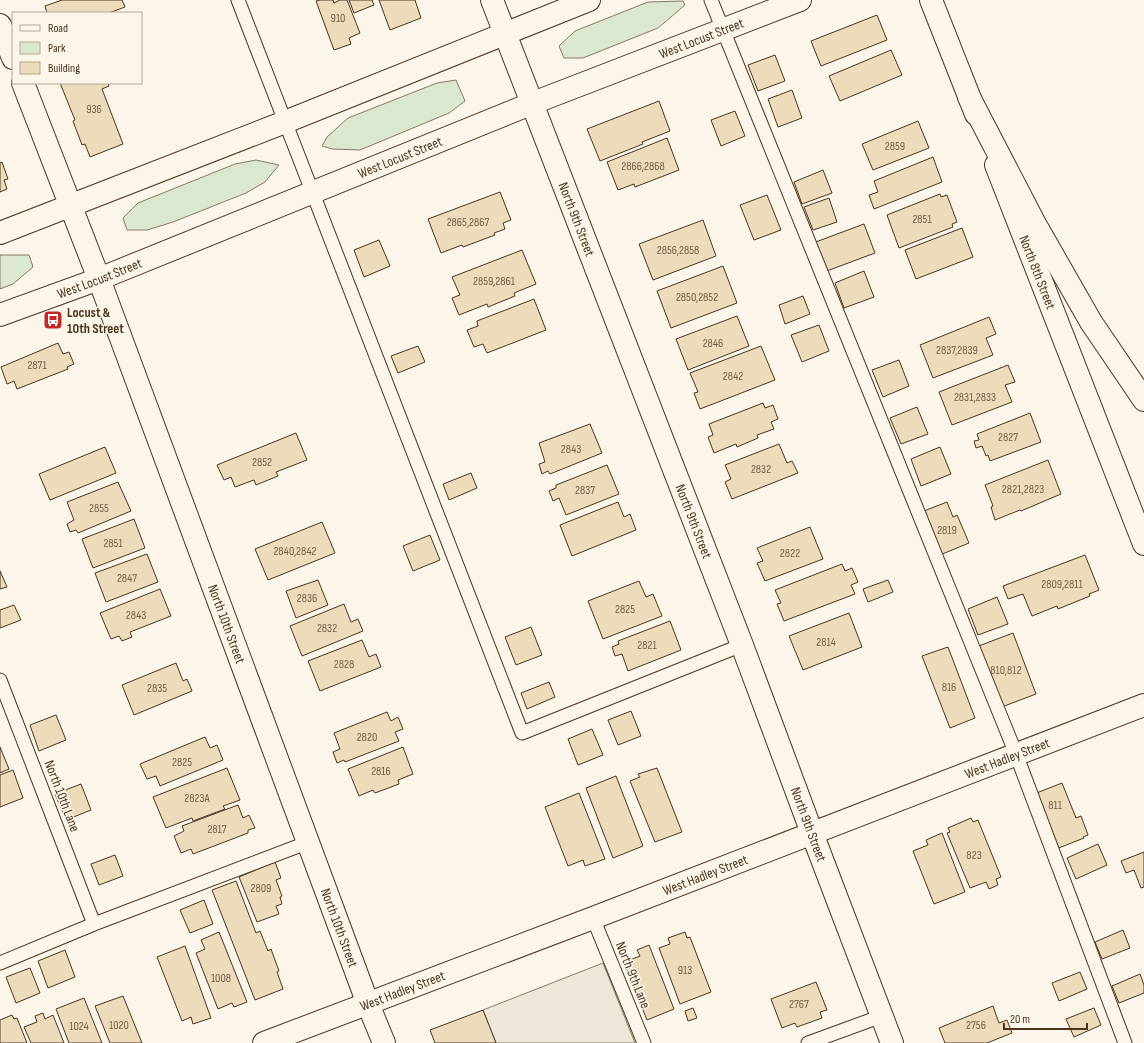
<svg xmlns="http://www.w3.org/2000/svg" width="1144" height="1043" font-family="'Sofia Sans Condensed',sans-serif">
  <rect width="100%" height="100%" fill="#fbf6e9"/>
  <path fill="#dce7d0" stroke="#887966" d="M683,1l2,4 -27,23 -75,30h-19l-5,-12 16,-15 73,-29z
    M456,80l9,21 -16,12 -89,37 -28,-1 -10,-3 5,-9 21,-19 89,-35z
    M256,160l23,5 -14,17 -19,11 -73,29 -26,8h-20l-4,-12 15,-15 97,-39z
    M0,255h29l4,12 -20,17 -13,5z"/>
  <path fill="#ede7d9" stroke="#887966" d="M603,963l32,80h-139l-13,-33z"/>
  <path fill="#ecdcbc" stroke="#4a3520" d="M62,0h60l3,7 -16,6h-62l-2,-7z
    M320,0h13l1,3 6,-3h7l13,33 -11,5 2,6 -17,6 -18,-49z
    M349,0h23l2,5 -20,8z
    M379,0h36l6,18 -31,12z
    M877,15l10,25 -66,26 -10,-25z
    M891,50l11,25 -62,26 -11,-25z
    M775,55l10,26 -27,10 -10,-26z
    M60,83h48l1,3 -7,3 21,55 -33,13 -5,-13 -3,1 -9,-24 2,-1z
    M792,90l10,28 -24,9 -10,-28z
    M659,101l11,30 -28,11 1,2 -43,17 -13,-32z
    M735,111l10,25 -24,10 -10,-26z
    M918,121l11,27 -56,22 -11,-26z
    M667,138l12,32 -44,17 -1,-3 -16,6 -11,-28z
    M933,157l9,25 -68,27 -5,-14 9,-3 -4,-11z
    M2,162l6,17 -4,1 3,9 -7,3v-29z
    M823,170l9,23 -30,11 -8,-22z
    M500,192l11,28 -8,3 2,6 -11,4 1,2 -32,12 -1,-2 -21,8 -13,-34z
    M940,194l1,3 6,-2 10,27 -5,2 1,3 -54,21 -12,-33z
    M767,195l14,35 -27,10 -14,-35z
    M829,198l8,24 -24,8 -9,-23z
    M703,220l13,36 -63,24 -14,-36z
    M864,224l11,29 -51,19 -11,-29z
    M962,228l11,29 -57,22 -11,-29z
    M379,240l11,26 -26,11 -10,-27z
    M522,250l14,34 -22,9 1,3 -27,11 -1,-3 -28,11 -7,-17 8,-3 -8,-18z
    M723,266l14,37 -66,25 -14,-37z
    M864,271l10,26 -30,11 -9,-25z
    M803,296l7,18 -25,10 -6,-19z
    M534,299l12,31 -59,23 -4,-9 -9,3 -7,-17 11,-4 -1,-5z
    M737,316l12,30 -61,24 -12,-31z
    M989,317l7,17 -10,4 7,17 -60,23 -13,-33z
    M819,325l10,26 -27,11 -11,-27z
    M58,343l5,11 6,-2 5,12 -7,3 1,2 -51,20 -3,-8 -7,3 -6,-17z
    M418,346l7,16 -27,11 -7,-17z
    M761,346l14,34 -75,29 -6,-16 4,-1 -8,-19z
    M899,360l10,26 -26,11 -11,-27z
    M1008,365l7,17 -10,3 7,17 -60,23 -13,-33z
    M763,403l2,5 8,-3 5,14 -7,3 3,7 -17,6 1,3 -21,9 -1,-3 -22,9 -6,-16 5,-2 -4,-11z
    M917,407l11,27 -27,10 -11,-26z
    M1030,413l11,29 -51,19 -2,-6 -2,1 -4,-10 -6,2 -2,-7 5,-1 -2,-6z
    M590,424l12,29 -52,21 -2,-3 -6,3 -3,-10 6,-2 -6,-19z
    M296,433l11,27 -31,12 2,4 -22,9 -2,-5 -19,7 -4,-10 -7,3 -7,-15z
    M779,444l8,19 5,-2 6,12 -66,26 -7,-17 6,-3 -6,-14z
    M105,447l11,26 -66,27 -11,-26z
    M940,447l11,27 -30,12 -10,-27z
    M1048,460l13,34 -40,17 -1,-1 -25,10 -4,-13 2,-1 -8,-21z
    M607,465l12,29 -53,21 -7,-17 -6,3 -4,-10 7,-3v-3z
    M471,473l6,15 -28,12 -6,-16z
    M118,482l13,29 -53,22 -2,-3 -6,2 -3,-8 7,-4 -7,-18z
    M618,502l6,15 6,-3 6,16 -64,26 -12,-31z
    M947,502l6,15 4,-2 12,28 -29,12 -16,-44z
    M134,519l11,29 -52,20 -11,-29z
    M322,522l13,31 -67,27 -13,-31z
    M810,527l13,32 -58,22 -8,-18 6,-2 -6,-13z
    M430,535l10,25 -27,11 -10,-25z
    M147,554l11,28 -52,20 -11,-29z
    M1085,555l14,35 -10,4 1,2 -32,13 -1,-3 -25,10 -9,-22 -15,5 -5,-13z
    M842,564l3,7 7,-3 6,14 -7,3 4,9 -71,27 -7,-17 4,-1 -6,-13z
    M0,571l7,16 -7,2z
    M318,580l10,25 -32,13 -10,-27z
    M888,580l5,12 -25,10 -5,-13z
    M639,581l7,16 7,-3 9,22 -59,23 -15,-38z
    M160,589l11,27 -41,16 2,5 -10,4 -3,-5 -8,3 -11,-26z
    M997,597l11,27 -30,11 -10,-26z
    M344,604l7,18 7,-3 5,12 -61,25 -12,-30z
    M14,605l7,15 -21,8v-18z
    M849,613l13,34 -59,23 -14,-34z
    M670,621l11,29 -53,21 -6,-17 -7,2 -3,-9 7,-3 -1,-3z
    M531,627l11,28 -26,10 -11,-28z
    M1013,633l23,61 -37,14 -23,-61z
    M362,640l7,17 7,-3 5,13 -61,24 -12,-30z
    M948,647l27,71 -25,10 -28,-72z
    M176,663l7,18 4,-2 5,12 -58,24 -12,-30z
    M549,682l6,15 -28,12 -6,-16z
    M631,711l10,25 -23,9 -10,-25z
    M387,712l4,9 7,-4 5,12 -8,3 4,9 -54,21 -1,-2 -7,3 -4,-11 7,-3 -6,-16z
    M56,715l10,25 -27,11 -9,-26z
    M592,729l11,26 -25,10 -10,-26z
    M205,737l5,11 7,-3 6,15 -63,26 -4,-10 -9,3 -7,-15z
    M0,747l9,22 -9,4z
    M403,747l10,27 -15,6 1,4 -24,9 -2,-3 -14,6 -11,-27z
    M227,768l13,32 -17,6 2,3 -32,12 -1,-3 -26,10 -13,-31z
    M657,768l25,64 -27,10 -25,-61 10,-4 -2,-3z
    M13,770l10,28 -23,9v-32z
    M616,776l27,70 -30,12 -27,-70z
    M1062,783l14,35 5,-2 7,19 -5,2 1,1 -28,11 -22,-55z
    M81,784l10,26 -25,10 -11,-26z
    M579,793l26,66 -20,7 -2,-6 -15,6 -23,-59z
    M238,805l5,13 6,-3 6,13 -7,2v3l-55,21 -2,-5 -10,4 -7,-17 10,-5 -2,-5z
    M971,818l2,4 5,-2 23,57 -5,2 2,6 -9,4 -3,-7 -16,6 -23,-55 3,-1 -2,-4z
    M942,833l23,59 -31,12 -21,-53 15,-6 -2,-5z
    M1098,844l9,21 -31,14 -9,-21z
    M1144,852v35l-3,1 -7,-18 -8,3 -5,-12z
    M115,855l8,21 -24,9 -8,-21z
    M275,862l6,16 -5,2 6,16 -2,1 2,7 -6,2 3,8 -22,8 -18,-45z
    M236,881l20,52 4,-2 8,20 3,-2 8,22 -2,1 6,17 -28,11 -43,-110z
    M204,900l9,24 -23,9 -10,-23z
    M1123,930l7,18 -28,11 -7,-17z
    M219,932l28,70 -13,5 -2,-4 -14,6 -22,-56 9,-4 -4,-9z
    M685,932l2,6 3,-1 21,55 -31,12 -21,-56 11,-4 -2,-6z
    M649,945l25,64 -27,11 -23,-58 16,-6 -3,-6z
    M185,946l26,72 -18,6 -2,-7 -9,4 -25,-64z
    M65,950l10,27 -27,11 -10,-27z
    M30,968l10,25 -24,10 -10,-26z
    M1080,972l7,17 -28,12 -7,-18z
    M1140,974l4,11v8l-25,10 -7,-17z
    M816,982l11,28 -7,2 2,6 -25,9 -2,-4 -13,5 -11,-29z
    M123,996l19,47h-32l-15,-37z
    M84,998l18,45h-33l-13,-34z
    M993,1006l6,17 8,-3 5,13 -25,10h-42l-6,-15z
    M693,1008l4,10 -9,3 -3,-10z
    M1094,1008l7,17 -27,12 -8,-18z
    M483,1010l13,33h-61l-5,-13z
    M43,1013l2,6 8,-4 11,28h-33l-7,-16 13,-5 -2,-6z
    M12,1015l2,4 3,-1 10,25h-27v-23z"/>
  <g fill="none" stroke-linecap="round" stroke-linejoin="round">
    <defs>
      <path id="service" d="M238,0l284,733 220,-88
        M711,0l305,754 109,289
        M0,680l94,244
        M593,918l51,125
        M0,963l94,-39 215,-82
        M808,1043l74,-27"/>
      <g id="minor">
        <path id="s1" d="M492,0l250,645 70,188 80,210"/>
        <path d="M0,25l13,33"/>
        <path id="s2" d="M23,83l76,196 269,725 16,39"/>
        <path id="s3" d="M264,1043l329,-125 551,-213"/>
      </g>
      <g id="tertiary">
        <path d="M931,0l45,114"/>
        <path id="s4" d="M996,165l148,379"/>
      </g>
      <g id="secondary">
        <path d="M0,233l285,-111 304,-122"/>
        <path id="s5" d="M0,315l99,-36 434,-176 267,-103"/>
      </g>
      <path id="motorway" d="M969,97l66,127 56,98 53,78"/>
    </defs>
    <use href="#service" stroke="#4a3520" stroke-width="15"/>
    <use href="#minor" stroke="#4a3520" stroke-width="24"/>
    <use href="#tertiary" stroke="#4a3520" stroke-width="24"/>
    <use href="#secondary" stroke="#4a3520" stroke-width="24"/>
    <use href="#motorway" stroke="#4a3520" stroke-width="24"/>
    <use href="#service" stroke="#fbf6e9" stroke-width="13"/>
    <use href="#minor" stroke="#fbf6e9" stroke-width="22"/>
    <use href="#tertiary" stroke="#fbf6e9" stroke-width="22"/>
    <use href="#secondary" stroke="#fbf6e9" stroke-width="22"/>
    <use href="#motorway" stroke="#fbf6e9" stroke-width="22"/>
  </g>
  <defs>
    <symbol id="bus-square" viewBox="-11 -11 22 22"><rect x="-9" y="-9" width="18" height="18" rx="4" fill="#c62828" stroke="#fbf6e9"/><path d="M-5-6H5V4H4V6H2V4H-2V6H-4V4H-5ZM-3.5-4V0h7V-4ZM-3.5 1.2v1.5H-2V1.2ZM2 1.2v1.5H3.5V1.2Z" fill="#fff"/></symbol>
  </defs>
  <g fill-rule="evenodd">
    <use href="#bus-square" x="42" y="309" width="22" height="22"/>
  </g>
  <g text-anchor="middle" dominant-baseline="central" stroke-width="3" stroke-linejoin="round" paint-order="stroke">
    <g font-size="12" fill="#725f47">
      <text x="338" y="18">910</text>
      <text x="94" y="109">936</text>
      <text x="895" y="146">2859</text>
      <text x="643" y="166">2866,2868</text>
      <text x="922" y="219">2851</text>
      <text x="468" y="222">2865,2867</text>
      <text x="678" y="250">2856,2858</text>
      <text x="494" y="281">2859,2861</text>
      <text x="697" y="297">2850,2852</text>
      <text x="713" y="343">2846</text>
      <text x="957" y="350">2837,2839</text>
      <text x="37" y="365">2871</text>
      <text x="733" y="376">2842</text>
      <text x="975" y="397">2831,2833</text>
      <text x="1008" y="437">2827</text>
      <text x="571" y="449">2843</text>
      <text x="262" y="462">2852</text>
      <text x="761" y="469">2832</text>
      <text x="1023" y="489">2821,2823</text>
      <text x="585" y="490">2837</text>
      <text x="99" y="508">2855</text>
      <text x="947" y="530">2819</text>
      <text x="113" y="543">2851</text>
      <text x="295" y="551">2840,2842</text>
      <text x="790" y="553">2822</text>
      <text x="127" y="578">2847</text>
      <text x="1062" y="584">2809,2811</text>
      <text x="307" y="598">2836</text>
      <text x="625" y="609">2825</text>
      <text x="136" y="615">2843</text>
      <text x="327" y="628">2832</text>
      <text x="826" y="642">2814</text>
      <text x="647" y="645">2821</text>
      <text x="344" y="664">2828</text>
      <text x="1006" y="670">810,812</text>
      <text x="949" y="687">816</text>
      <text x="157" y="688">2835</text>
      <text x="367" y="737">2820</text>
      <text x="182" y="762">2825</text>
      <text x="381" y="771">2816</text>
      <text x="197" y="798">2823A</text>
      <text x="1055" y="805">811</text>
      <text x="217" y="829">2817</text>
      <text x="974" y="855">823</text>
      <text x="261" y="888">2809</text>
      <text x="685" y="970">913</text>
      <text x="221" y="978">1008</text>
      <text x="799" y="1004">2767</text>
      <text x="119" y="1025">1020</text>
      <text x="976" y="1025">2756</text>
      <text x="79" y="1026">1024</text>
    </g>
    <g font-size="14" fill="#4a3520" stroke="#fbf6e9">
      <text stroke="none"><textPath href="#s5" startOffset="754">West Locust Street</textPath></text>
      <text stroke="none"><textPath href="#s5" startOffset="430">West Locust Street</textPath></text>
      <text stroke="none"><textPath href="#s1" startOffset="235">North 9th Street</textPath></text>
      <text stroke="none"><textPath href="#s4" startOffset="115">North 8th Street</textPath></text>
      <text stroke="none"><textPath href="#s5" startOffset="106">West Locust Street</textPath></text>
      <text stroke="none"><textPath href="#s1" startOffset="559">North 9th Street</textPath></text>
      <text stroke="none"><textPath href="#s2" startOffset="578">North 10th Street</textPath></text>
      <text stroke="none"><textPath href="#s3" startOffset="796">West Hadley Street</textPath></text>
      <text transform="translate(62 796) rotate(69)">North 10th Lane</text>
      <text stroke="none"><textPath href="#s1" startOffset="883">North 9th Street</textPath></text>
      <text stroke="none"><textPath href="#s3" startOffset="472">West Hadley Street</textPath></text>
      <text stroke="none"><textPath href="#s2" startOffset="902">North 10th Street</textPath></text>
      <text transform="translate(633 975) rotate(68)">North 9th Lane</text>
      <text stroke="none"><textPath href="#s3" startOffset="148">West Hadley Street</textPath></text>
    </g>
    <g font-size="14" font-weight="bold" fill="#4a3520" stroke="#fbf6e9" text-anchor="start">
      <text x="67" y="312">Locust &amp;<tspan x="67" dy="16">10th Street</tspan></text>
    </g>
  </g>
  <rect x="12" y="12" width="130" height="72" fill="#fbf6e9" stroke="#b4a999"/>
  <rect x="20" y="25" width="20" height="6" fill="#fbf6e9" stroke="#b4a999"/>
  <text x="48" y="32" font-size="12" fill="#4a3520">Road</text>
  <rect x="20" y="42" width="20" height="12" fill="#dce7d0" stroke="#b4a999"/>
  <text x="48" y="52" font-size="12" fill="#4a3520">Park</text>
  <rect x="20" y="62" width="20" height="12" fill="#ecdcbc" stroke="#b4a999"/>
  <text x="48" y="72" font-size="12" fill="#4a3520">Building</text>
  <path d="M1004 1023v6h83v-6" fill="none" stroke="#4a3520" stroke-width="2"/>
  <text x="1010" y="1023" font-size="12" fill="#4a3520" stroke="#fbf6e9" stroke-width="3" paint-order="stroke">20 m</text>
</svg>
